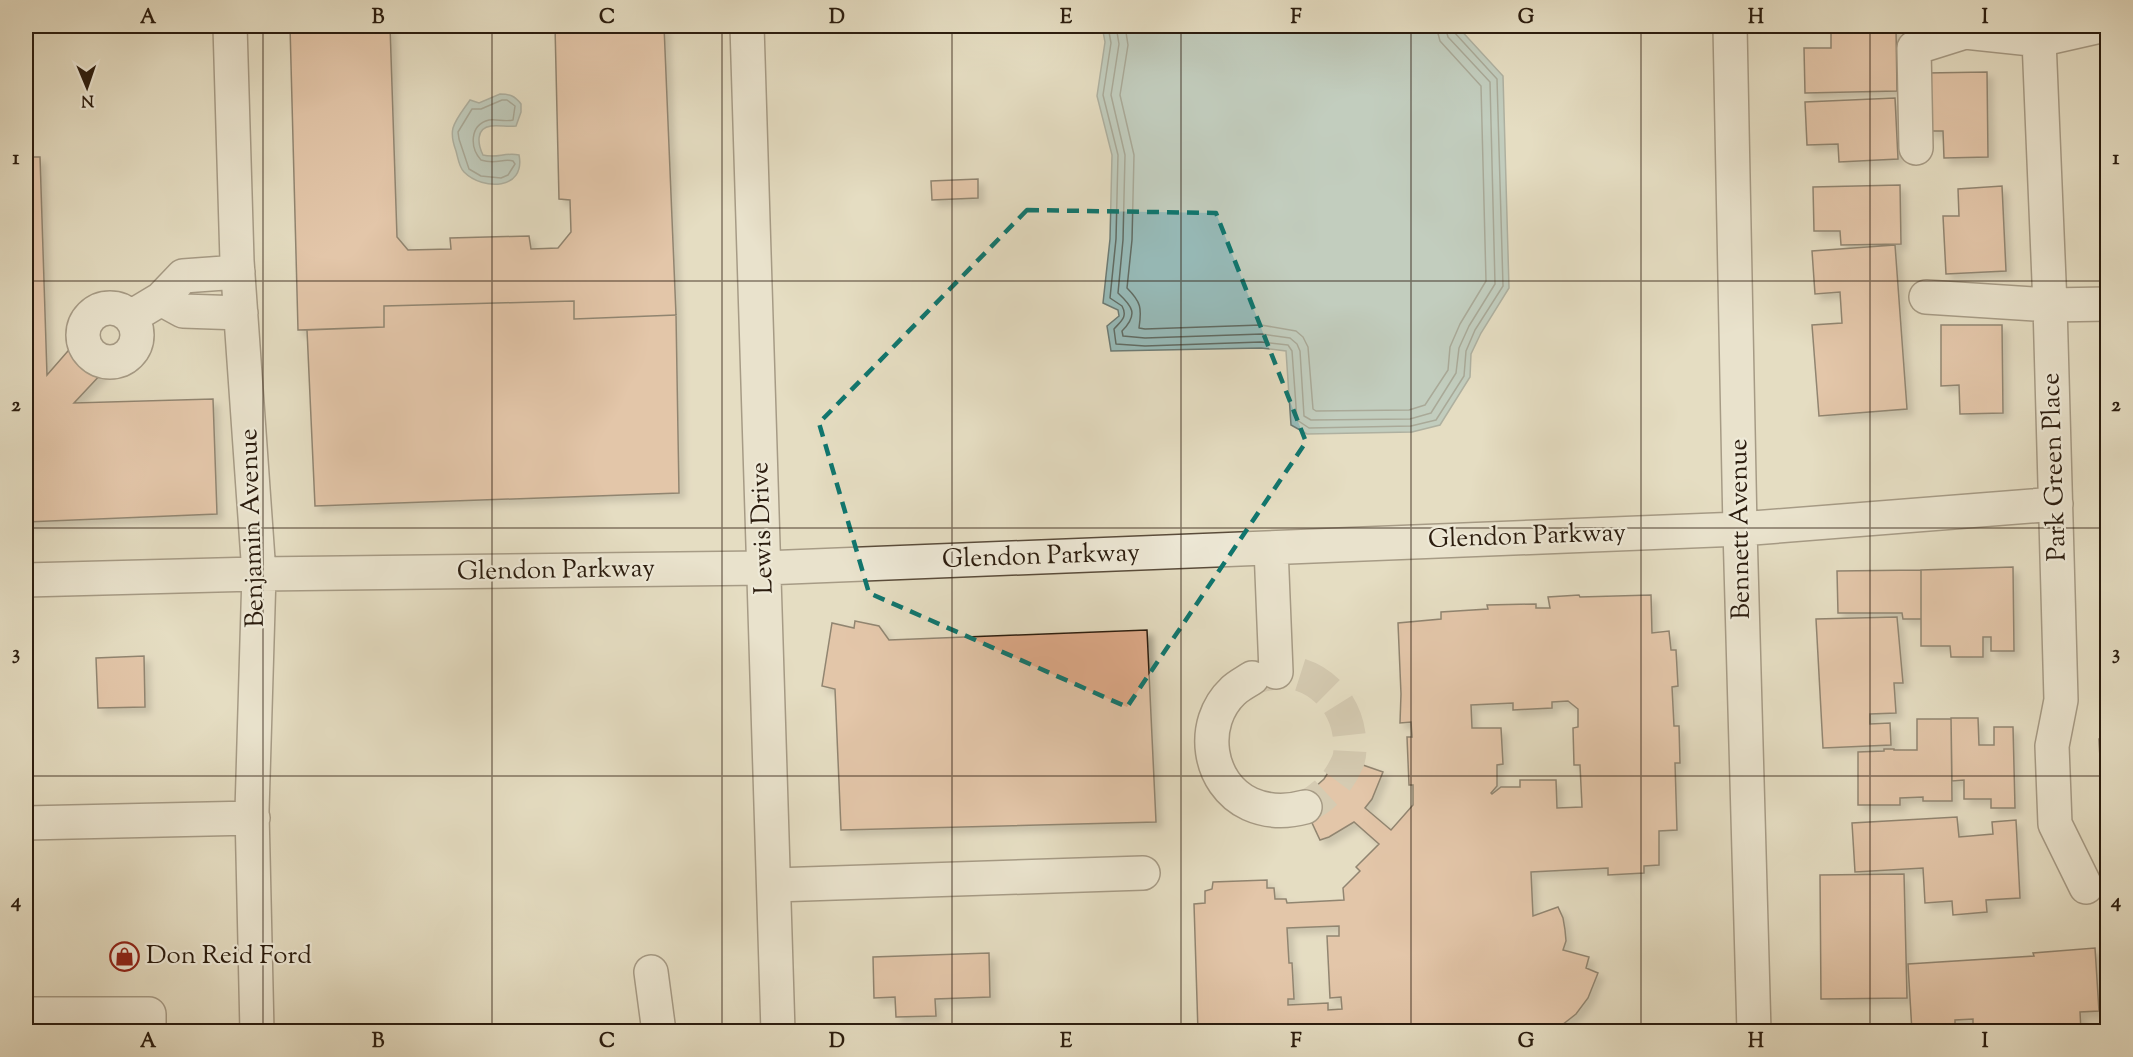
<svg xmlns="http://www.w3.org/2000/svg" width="2133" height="1057" font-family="'Sorts Mill Goudy',serif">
  <defs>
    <filter id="shadow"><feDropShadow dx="5.5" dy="5.5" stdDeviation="3" flood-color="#0004"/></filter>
  </defs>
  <rect width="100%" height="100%" fill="#e5ddc2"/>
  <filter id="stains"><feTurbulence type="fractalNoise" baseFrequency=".00333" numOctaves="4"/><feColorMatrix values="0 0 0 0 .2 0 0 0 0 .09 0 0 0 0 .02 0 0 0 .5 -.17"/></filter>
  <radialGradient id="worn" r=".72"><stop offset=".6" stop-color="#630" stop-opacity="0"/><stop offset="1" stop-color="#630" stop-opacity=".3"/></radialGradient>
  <path fill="#97bbb9" stroke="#6c7b75" stroke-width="1.5" d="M1102,26h355l46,50 6,212 -28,45 -10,21 -1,23 -30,48 -28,7 -105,2 -16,-9 -5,-74 -25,-3 -150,3 -4,-25 12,-10 -1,-6 -15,-7 7,-64 2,-84 -15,-59 8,-54z
    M500,94c10,0 15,2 21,10v8l-5,14c-8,1 -17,-1 -25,0 -16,2 -13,19 -8,29 14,4 21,-3 36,0 7,35 -36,36 -55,17 -5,-5 -6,-14 -8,-21 -3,-8 -5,-15 -3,-23 3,-10 11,-19 17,-28l9,3z"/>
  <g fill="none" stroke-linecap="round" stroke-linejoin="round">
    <path stroke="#616c64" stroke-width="1.5" d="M1108,26l3,17 -8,52 15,60 -2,84 -6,59 12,8c6,11 -1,15 -8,23l2,15 29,2 116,-4 27,3 4,6 5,69 12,8 102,-2 25,-6 28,-44 2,-25 9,-21 28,-44 -6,-207 -43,-47 -2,-6
      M1116,26l3,18 -8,51 14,60 -2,85 -5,53c14,13 21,21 4,38l1,5 22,2 117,-4 28,4 7,6 3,7 4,65 7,4 99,-1 21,-6 25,-40 3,-25 10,-22 26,-42 -5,-202 -42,-45 -3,-11
      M1125,26l3,19 -8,50 14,60 -2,85 -5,48c14,14 15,20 12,40l6,1 116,-4 35,6 7,6 5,10 5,62 3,2 93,-1 16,-5 23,-35 2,-23 10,-23 26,-43 -5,-195 -41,-45 -4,-15
      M502,100h5l8,6 -2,14c-8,2 -16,-1 -24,0 -20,5 -19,28 -8,40 15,5 22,-2 32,1l2,3 -7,11 -7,3 -20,-2 -12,-7 -10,-30 -1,-7 14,-23h9z"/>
  </g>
  <path fill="#dfab8a" stroke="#2b1c0e" stroke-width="1.5" fill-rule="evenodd" filter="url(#shadow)" d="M290,26h100l7,211 11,13 43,-1 -1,-11 79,-2 2,13 27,-1 13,-16 -1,-32 -11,-1 -4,-173h109l12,289 -102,4v-18l-190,5v21l-86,3z
    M1831,26h59v3h6l1,62 -92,2 -1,-45h27z
    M2103,71h5v69z
    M1987,72l1,85 -44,1 -1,-27h-15l-1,-58z
    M1895,98l3,61 -59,3 -1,-18 -31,1 -2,-43z
    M26,157h14l7,218 27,-31 29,28 -29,31 139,-4 4,115 -191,8z
    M2104,171h4v92h-1z
    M978,179v19l-46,2 -1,-19z
    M1900,185l1,59 -60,1 -1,-14h-26l-1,-44z
    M2002,186l4,85 -60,3 -3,-58h16l-1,-27z
    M1895,245l12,164 -88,7 -7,-91 30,-2 -2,-31 -25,2 -3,-43z
    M574,301v18l102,-4 3,178 -364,13 -8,-176 77,-3v-21z
    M1941,325h61l1,88 -43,1 -1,-29 -18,1z
    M2013,567l1,84h-23v-14h-8v20h-32l-1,-11h-29v-76z
    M1921,570v49h-18l-1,-6h-64l-1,-42z
    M1579,595l1,2 71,-2 1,38 17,-2 2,19h5l2,36 -6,1 2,39h5l1,37h-5l2,67 -18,1v34l-15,1v7l-36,2v-7l-77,4 2,44 25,-9 5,11 2,12 1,11 -3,9 26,7 -3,11 12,5 -10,25 -12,16 -23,18h-21l-1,-3 -7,3h-326l-4,-128 11,-1v-12l7,-2 1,-7 54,-2v8h7l1,11h11l1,4 57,-3 -1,-12 17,-17 -4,-4 23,-23 -25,-22 -25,15 -9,3 -21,-45 16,-8 9,-8 7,-11 6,-12 46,16 -11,27 -7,9 26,22 22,-25v-20h-4l-2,-48h5l-1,-15 -11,1 1,-29 -3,-71 43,-4v-7l47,-3 -1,-4 49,-1v4h14l-2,-11zM1568,701l10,8v18l-5,1 1,37h6l2,42 -25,1 -1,-28h-36v7h-19l-9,7 -1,-1 6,-7v-21l6,-1 -2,-36h-29l-1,-23 42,-2v7l39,-2v-6zM1339,926v10h-12l3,62 11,-1 1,12 -14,1v-7l-40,2v-6h6l-2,-36h-3l-2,-35z
    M1897,617l6,66h-9l2,30 -26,1v10l20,-1 1,22 -68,3 -7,-129z
    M855,621l24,5 10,14 258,-10 9,192 -315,8 -6,-141 -13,-3 10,-63 22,5z
    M144,656l1,51 -47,1 -2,-50z
    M1951,718h27l1,27h15v-18h19l2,81h-24v-9h-27v-19l-12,1z
    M1917,719h34l1,82h-29v-4l-23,1v7h-42v-53l26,-1v-2h10v1h23z
    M2099,739h9v77h-5z
    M1957,817l2,20 34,-3 -1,-12 24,-2 4,78 -34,2 1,12 -34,3 -1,-14 -27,2 -2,-35 -68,4 -3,-49z
    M1904,874l3,124 -86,1 -1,-124z
    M2095,948l4,63 -19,1 1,20h-108v-13l-18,1v12h-43l-4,-68 126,-8 -1,-3z
    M989,953l1,44 -55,2 1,17 -40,1 -1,-20 -21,1 -1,-41z"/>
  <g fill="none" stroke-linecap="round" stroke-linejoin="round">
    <path stroke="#c0b69e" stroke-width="33" stroke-dasharray="33 16" stroke-linecap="butt" d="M1252,678c16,-4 30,-8 46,-4 28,8 47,32 51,60 1,9 2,19 -1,27 -9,21 -23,36 -43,46"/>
    <defs>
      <path id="minor" d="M230,26l7,235 22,313 -7,237 5,221
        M747,26l31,1006
        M1730,26l10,503 14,503
        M2039,40l11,265 11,395 -9,46 3,78 31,63
        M1916,148l-2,-100 51,-16 74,8 62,-14
        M1926,297l124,8 58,-1
        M161,299l22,12 58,2
        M83 335a27 27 0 1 1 54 0a27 27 0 1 1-54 0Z
        M131,317l30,-18 22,-23 55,-4
        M1271,548l5,124
        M26,580l233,-6 505,-6 976,-39 316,-25
        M1252,678c-6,4 -14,8 -19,13 -34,32 -26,93 17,113 18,8 37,8 55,3
        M26,823l227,-5
        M774,885l369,-12
        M651,972l8,60
        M35,1032l-1,-18h115v18"/>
    </defs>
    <use href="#minor" stroke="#5a4c3b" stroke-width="36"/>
    <use href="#minor" stroke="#eee9d7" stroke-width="33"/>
  </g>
  <path d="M0 0H2133V1057H0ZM1027,210l189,3 90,229 -179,265 -258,-114 -50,-170z" fill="#e5ddc2" fill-opacity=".55" fill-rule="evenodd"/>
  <path fill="none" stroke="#0f766e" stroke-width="4.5" stroke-dasharray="12 8" stroke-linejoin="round" d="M1027,210l189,3 90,229 -179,265 -258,-114 -50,-170z"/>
  <path fill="none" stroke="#2b1c0e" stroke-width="1.5" stroke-opacity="0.55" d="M263,26v1006M492,26v1006M722,26v1006M952,26v1006M1181,26v1006M1411,26v1006M1641,26v1006M1870,26v1006M26,281h2082M26,528h2082M26,776h2082"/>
  <defs>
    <symbol id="shop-ring" viewBox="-11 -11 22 22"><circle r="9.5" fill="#eee9d7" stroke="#8f2418" stroke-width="1.5"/><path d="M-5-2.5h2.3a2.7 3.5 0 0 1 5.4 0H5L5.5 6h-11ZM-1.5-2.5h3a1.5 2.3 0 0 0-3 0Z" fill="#8f2418"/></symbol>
  </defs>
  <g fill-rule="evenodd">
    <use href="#shop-ring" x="108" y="940" width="33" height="33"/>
  </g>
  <g text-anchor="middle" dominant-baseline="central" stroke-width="4.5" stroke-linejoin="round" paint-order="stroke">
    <g font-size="26" fill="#2b1c0e" stroke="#eee9d7">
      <text transform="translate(2055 467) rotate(-92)">Park Green Place</text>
      <text transform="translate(253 528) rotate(-92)">Benjamin Avenue</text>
      <text transform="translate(763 528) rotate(-92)">Lewis Drive</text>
      <text transform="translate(1741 529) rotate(-91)">Bennett Avenue</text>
      <text transform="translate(1527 537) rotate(-2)">Glendon Parkway</text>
      <text transform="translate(1041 557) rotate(-2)">Glendon Parkway</text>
      <text transform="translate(556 571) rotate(-1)">Glendon Parkway</text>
    </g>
    <g font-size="26" fill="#2b1c0e" stroke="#eee9d7" text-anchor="start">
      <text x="146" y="956">Don Reid Ford</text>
    </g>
  </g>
  <rect width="2133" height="1057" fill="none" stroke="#e5ddc2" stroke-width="66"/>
  <g transform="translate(87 87) rotate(178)" stroke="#eee9d7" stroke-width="4.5" paint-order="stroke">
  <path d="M0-4.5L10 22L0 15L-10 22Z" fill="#2b1c0e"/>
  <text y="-9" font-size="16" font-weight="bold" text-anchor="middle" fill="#2b1c0e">N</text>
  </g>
  <rect x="33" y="33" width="2067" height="991" fill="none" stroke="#2b1c0e" stroke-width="2"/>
  <g font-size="20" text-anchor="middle" font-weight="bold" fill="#2b1c0e">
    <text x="148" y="23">A</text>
    <text x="378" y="23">B</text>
    <text x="607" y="23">C</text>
    <text x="837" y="23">D</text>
    <text x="1066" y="23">E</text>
    <text x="1296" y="23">F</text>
    <text x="1526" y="23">G</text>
    <text x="1756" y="23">H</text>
    <text x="1985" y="23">I</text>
    <text x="16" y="164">1</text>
    <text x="2116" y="164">1</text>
    <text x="16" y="411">2</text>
    <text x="2116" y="411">2</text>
    <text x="16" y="659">3</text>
    <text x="2116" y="659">3</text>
    <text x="16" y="907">4</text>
    <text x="2116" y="907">4</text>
    <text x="148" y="1047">A</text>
    <text x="378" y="1047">B</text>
    <text x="607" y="1047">C</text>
    <text x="837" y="1047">D</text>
    <text x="1066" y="1047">E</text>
    <text x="1296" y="1047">F</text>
    <text x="1526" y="1047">G</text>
    <text x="1756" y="1047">H</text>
    <text x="1985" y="1047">I</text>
  </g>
  <rect width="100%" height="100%" filter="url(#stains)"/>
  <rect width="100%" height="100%" fill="url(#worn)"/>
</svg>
